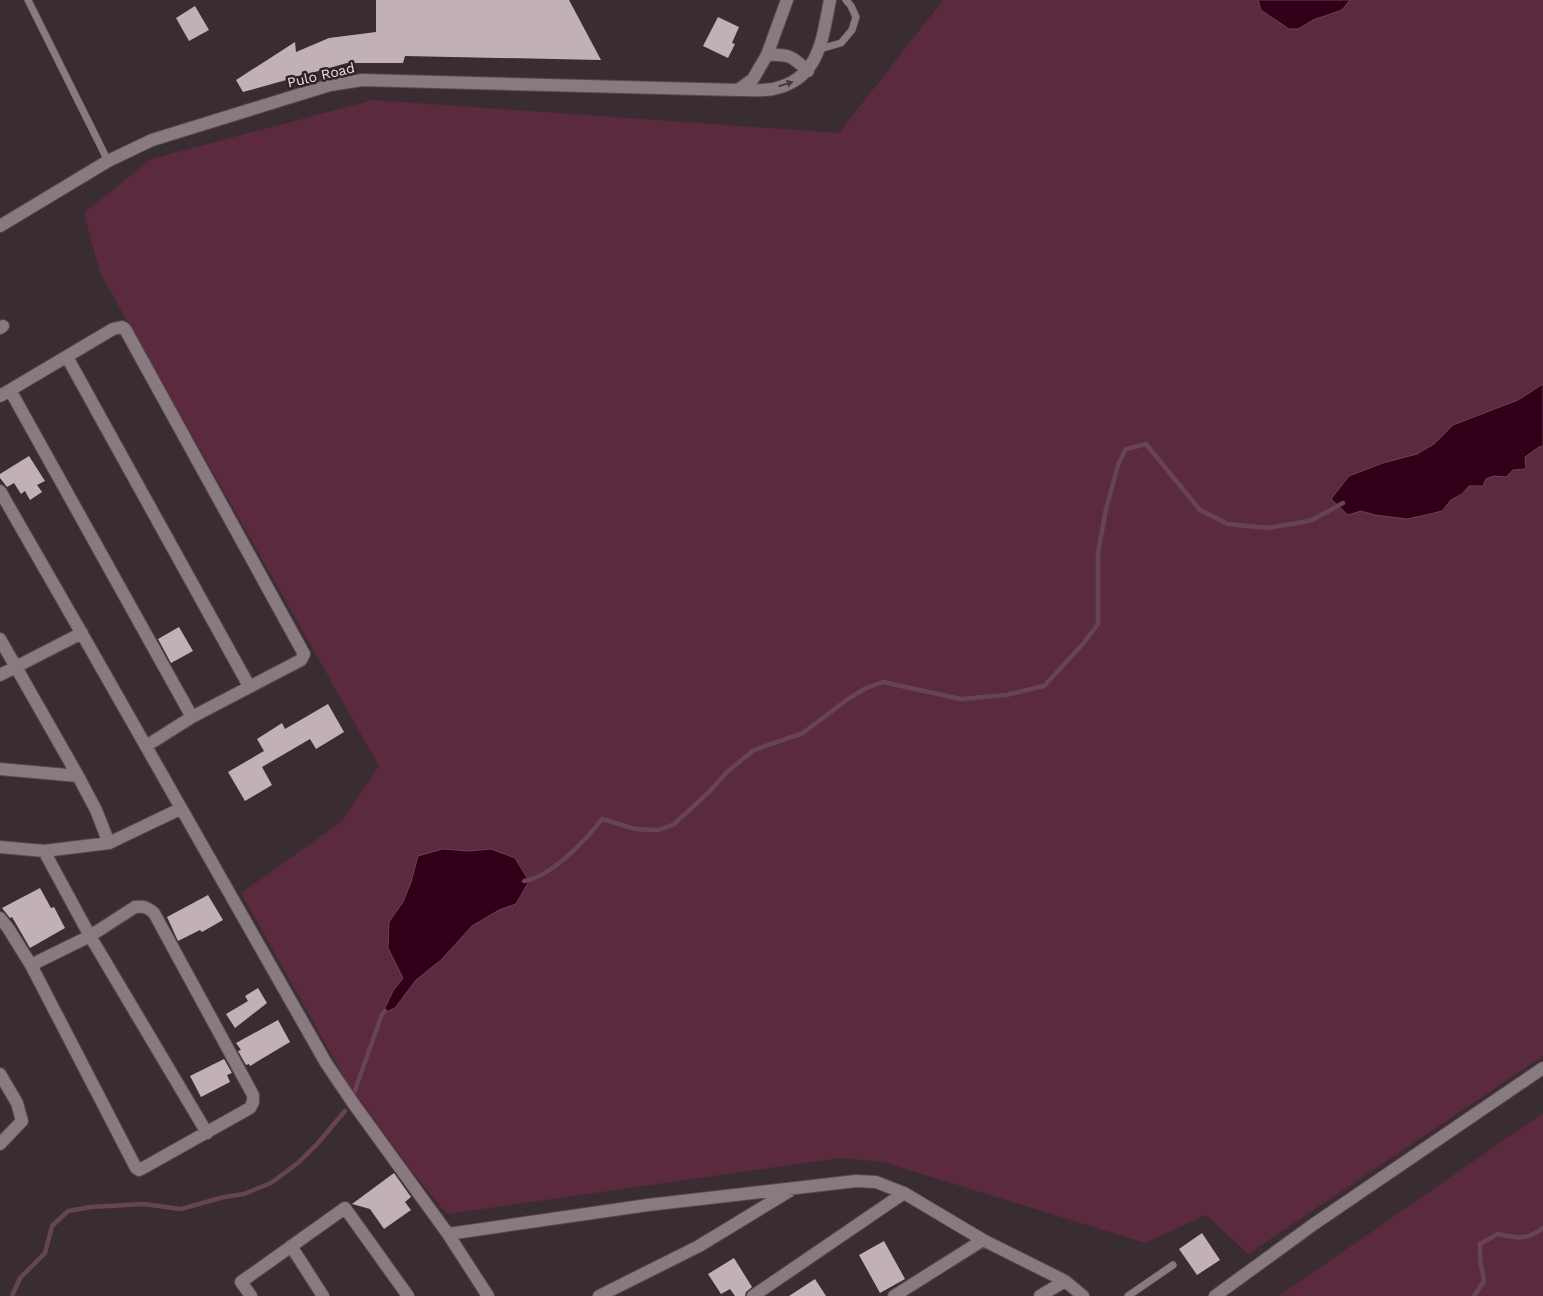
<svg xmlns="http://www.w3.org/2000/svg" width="1543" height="1296" font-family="'Work Sans',sans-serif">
  <rect width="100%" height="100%" fill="#392d31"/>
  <path fill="#5b2a3e" d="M943,0h600v1056l-295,198 -42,-39 -61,28 -262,-81 -43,-4 -393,56 -37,-45 -63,-87 -106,-189 101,-72 37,-55 -279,-493 -16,-60 67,-54 222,-59 466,33z
    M1543,1113v183h-264z"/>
  <path fill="#2f0017" stroke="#674454" d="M1258,0h92l-8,10 -29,10 -15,9h-9l-28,-19z
    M1543,384v62l-4,1 -14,10 1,12 -13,1 -7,7 -12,-1 -8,3 -3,7h-14l-7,8 -11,6 -9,11 -16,4 -19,4 -32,-4 -14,-4 -13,4 -17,-16 18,-23 34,-13 34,-9 17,-10 19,-19 65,-25z
    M443,849l25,2 23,-2 24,9 14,23 -13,23 -17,6 -27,16 -31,34 -25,20 -21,28 -13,6 11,-23 10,-13 -15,-30 1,-26 14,-20 8,-20 7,-26z"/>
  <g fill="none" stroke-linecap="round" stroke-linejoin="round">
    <path stroke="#674454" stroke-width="4.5" d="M524,881c27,-4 62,-41 78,-62l33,10 23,1 15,-5 36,-33 18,-20 27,-22 49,-17 45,-34 18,-11 17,-6 78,17 45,-4 38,-9 38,-41 16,-21v-71l8,-44 13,-47 7,-13 20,-5 54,66 28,14 39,4 25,-4 20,-4 31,-17
      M354,1093l28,-79 3,-3
      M12,1296l8,-18 25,-25 7,-27 16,-15 23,-4 52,-3 38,5 43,-12 20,-3 27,-11 27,-20 20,-20 27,-32
      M1474,1296l10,-15 -4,-22v-15l18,-10c20,4 27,7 45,-6"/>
  </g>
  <path fill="#c1b1b6" d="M376,0h193l32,60 -196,-4 -2,7h-56l-104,29 -7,-12 59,-38 1,10 33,-14 47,-6z
    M195,6l14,24 -20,11 -13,-23z
    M718,17l21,10 -7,16 3,1 -7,14 -25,-12z
    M29,456l16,25 -8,4 5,7 -12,8 -5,-9 -4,3 -7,-11 -7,4 -7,-9v-4z
    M179,627l14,24 -22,12 -13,-24z
    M328,704l16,28 -28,17 -6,-10 -48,28 10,18 -27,16 -17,-29 36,-21 -7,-12 25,-16 3,6z
    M40,888l11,20 3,-1 11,21 -35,20 -18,-31 -2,1 -8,-10z
    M208,895l15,25 -21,12 -2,-2 -22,11 -11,-24z
    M258,988l9,15 -32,25 -9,-14 22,-13 -3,-5z
    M278,1020l12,22 -40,24 -1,-2 -3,1 -8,-14 3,-1 -5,-7z
    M224,1059l8,14 -5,2 3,7 -29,15 -11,-21z
    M394,1173l17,24 -6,5 6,8 -27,19 -14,-20 -18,-5z
    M1202,1233l18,27 -23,15 -18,-26z
    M884,1241l21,38 -25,14 -21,-38z
    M734,1258l18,29 -6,5 -1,4h-10l-5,-7 -9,5 -13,-20z
    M815,1279l11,17h-37z"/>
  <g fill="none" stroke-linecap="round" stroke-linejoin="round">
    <defs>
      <path id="lane" d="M28,0l80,161
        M820,49l21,-6 11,-13 4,-13 -5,-11 -5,-6
        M1128,1296l45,-31"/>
      <path id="street" d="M767,55c22,-1 25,1 41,16
        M738,90l15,-11 14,-24 20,-55
        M0,226l108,-65 44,-21 178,-55 32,-5 376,10c11,0 24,1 35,-1 47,-10 49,-50 57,-89
        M0,328l3,-2
        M67,357l182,329
        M10,390l182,327
        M0,396l113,-67 9,-2 3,2 179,325 -3,6 -109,57 -46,29
        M0,491c110,190 217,382 326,572l27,40 95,131 40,62
        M0,639l78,137 18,34 13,33
        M0,675l82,-42
        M0,769l78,7
        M0,847l44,4 65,-8 71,-34
        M44,851l46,85 117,197
        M0,918l8,10 23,37 105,203 3,2 4,-2 107,-60 3,-6v-7l-99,-182c-7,-6 -10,-7 -19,-6l-45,29 -59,29
        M0,1074l17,29 5,18 -22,23
        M448,1234l200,-29 208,-24 20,1 28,11 79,47 82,41 18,15
        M291,1246l32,50
        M251,1296l-10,-14 104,-74 63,88
        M599,1296l100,-50 92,-56
        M753,1296l151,-103
        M894,1296l89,-56
        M1040,1296l25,-15
        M1215,1296l99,-72 229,-156"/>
    </defs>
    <use href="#lane" stroke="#544a4e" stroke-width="8"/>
    <use href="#street" stroke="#544a4e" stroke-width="14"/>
    <use href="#lane" stroke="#897a7f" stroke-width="7"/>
    <use href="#street" stroke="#897a7f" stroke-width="12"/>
  </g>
  <defs><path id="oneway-solid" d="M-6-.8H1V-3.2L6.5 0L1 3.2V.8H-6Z" transform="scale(1.25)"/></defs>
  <use fill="#46393d" href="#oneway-solid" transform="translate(786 84) rotate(-18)"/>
  <g text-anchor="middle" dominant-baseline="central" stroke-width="5" stroke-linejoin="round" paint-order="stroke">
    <g font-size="14" fill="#e9e1e4" stroke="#2f2327">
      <text transform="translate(321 75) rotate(-13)">Pulo Road</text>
    </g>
  </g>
</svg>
